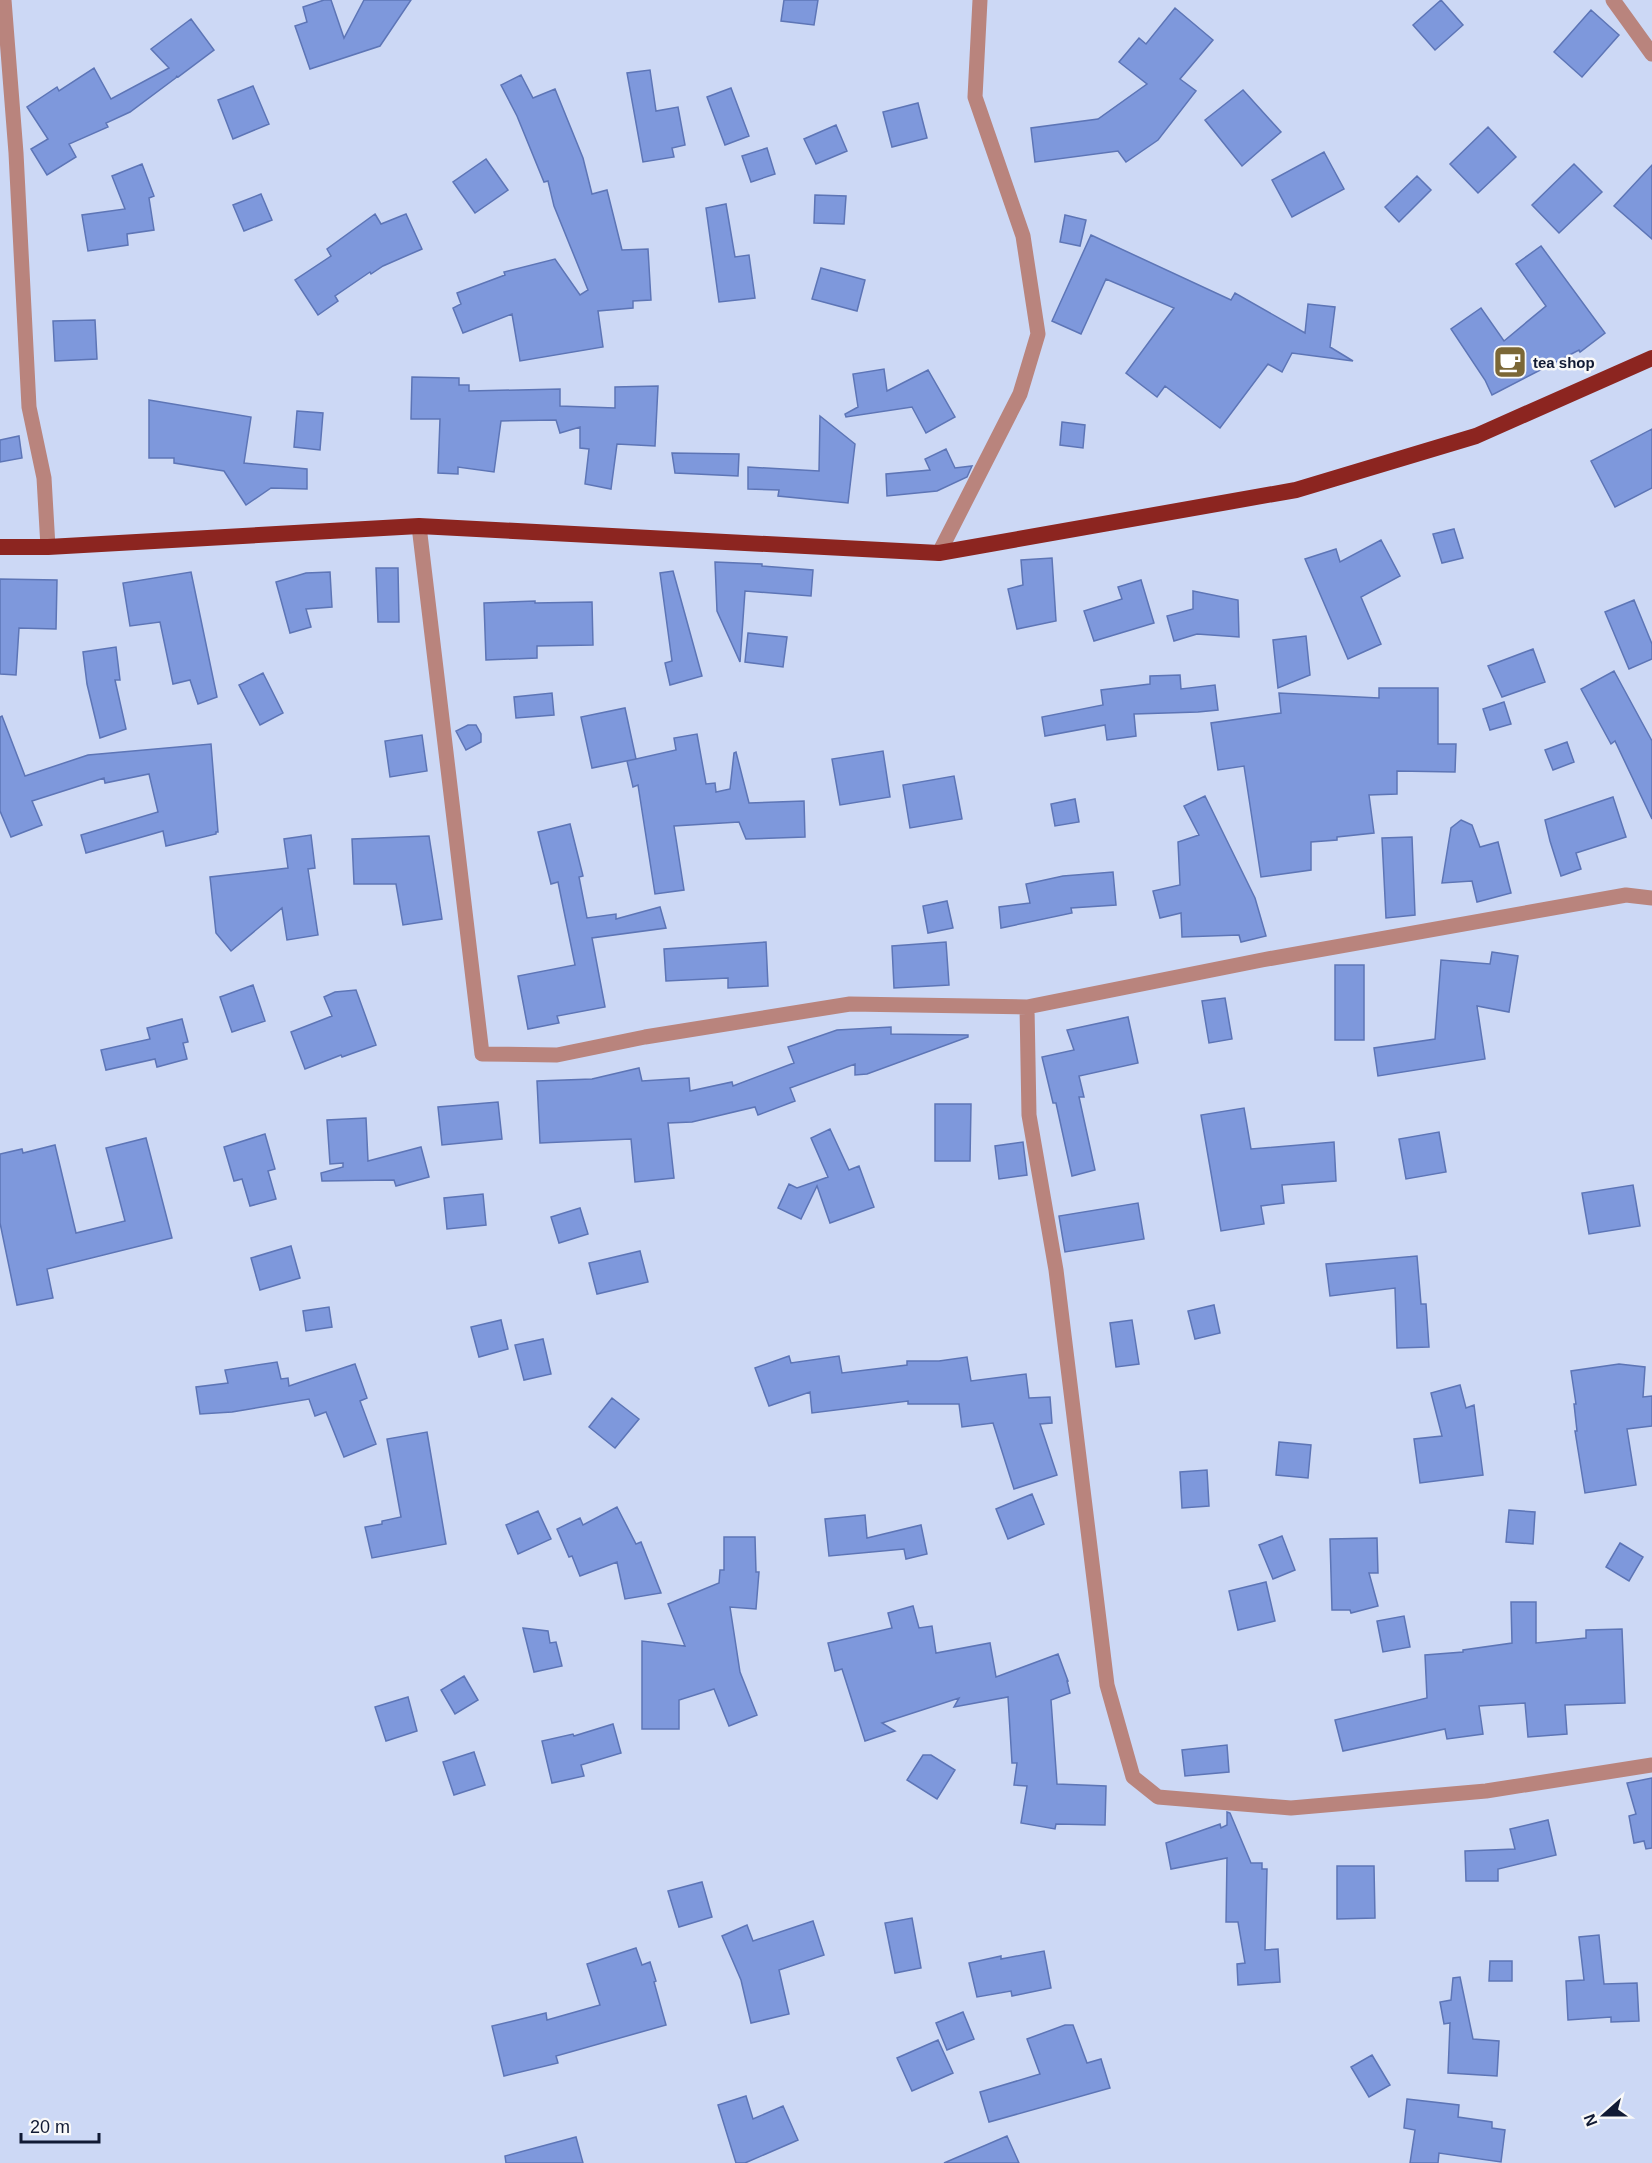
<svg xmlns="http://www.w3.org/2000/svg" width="1652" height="2163" font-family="Helvetica,sans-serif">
  <rect width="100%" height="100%" fill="#ccd8f5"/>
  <path fill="#7e98dc" stroke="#5d75b6" stroke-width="1.5" d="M324,0h7l13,38 20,-38h47l-31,46 -70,23 -15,-43 12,-4 -4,-15z
    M784,0h34l-4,25 -33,-4z
    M1441,0l22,25 -28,25 -22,-25z
    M1175,8l38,32 -33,39 16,12 -38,49 -32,22 -8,-11 -83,11 -4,-34 67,-9 49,-35 -28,-22 20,-24 7,6z
    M1591,10l28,25 -37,42 -28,-25z
    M191,19l23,31 -36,27 -2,-1 1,1 -47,35 -24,11 2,4 -39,17 7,13 -29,18 -16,-26 17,-10 -21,-32 30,-20 2,4 35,-23 17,31 58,-31 -18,-19z
    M650,70l6,41 22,-4 7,38 -13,3 2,9 -31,5 -16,-89z
    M521,75l12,23 22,-9 28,69 9,36 15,-4 15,60 26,-1 3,51 -18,1v7l-35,3 5,36 -83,14 -8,-47 -49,19 -10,-25 8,-4 -4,-11 48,-18 -1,-3 51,-13 25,36 8,-5 -34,-84 -6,-25 -4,1 -27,-66 -16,-31z
    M253,86l16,38 -36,15 -15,-39z
    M731,88l18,48 -24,9 -18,-48z
    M1243,90l38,42 -39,34 -37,-46z
    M918,103l9,35 -35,9 -9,-35z
    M836,125l11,26 -31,13 -12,-25z
    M1488,127l28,30 -38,36 -28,-29z
    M767,148l8,26 -24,8 -9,-26z
    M1324,152l20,37 -52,28 -20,-37z
    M486,159l22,31 -33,23 -22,-31z
    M142,164l12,32 -5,2 5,32 -27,4 1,11 -40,6 -6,-36 43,-6 -13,-33z
    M1574,164l28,28 -43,41 -27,-28z
    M1652,165v74l-38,-33z
    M1417,176l14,14 -32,32 -14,-15z
    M261,194l11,26 -28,11 -11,-26z
    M815,195l31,1 -2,28 -30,-1z
    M726,204l9,53 14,-2 6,43 -36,4 -13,-94z
    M375,214l6,10 25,-10 16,35 -39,17 -12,8 -1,-2 -35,24 3,5 -20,14 -23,-35 36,-24 -4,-7z
    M1065,215l21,5 -6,26 -20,-4z
    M1091,235l140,65 4,-7 70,40 3,-29 27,3 -5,40 23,14 -61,-8 -10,19 -14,-8 -48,64 -55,-42 -8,11 -31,-24 48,-65 -68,-29 -25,55 -29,-13z
    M1541,246l64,87 -25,19 -1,-2 -87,45 -7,-15 -34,-51 30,-21 23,33 42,-35 -30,-42z
    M821,268l44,12 -8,31 -45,-12z
    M95,320l2,39 -42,2 -2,-40z
    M884,369l3,22 41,-21 27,47 -29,16 -14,-26 -66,10 -1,-3 13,-7 -5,-33z
    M412,377l47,1v7h10v6l91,-2v17l55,2v-21l43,-1 -3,60 -38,-2 -6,45 -26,-5 4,-35 -9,-1v-21l-20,6 -4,-13 -55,1 -7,51 -36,-5v7l-20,-1 2,-54h-29z
    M149,400l102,17 -7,46 63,6v20l-36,-1 -25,17 -22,-34 -50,-8v-5h-25z
    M297,411l26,2 -3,37 -26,-3z
    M820,416l35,28 -7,59 -70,-7 1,-6 -31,-1v-22l71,4z
    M1062,422l23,3 -2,23 -23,-3z
    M1652,429v59l-37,19 -24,-46z
    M19,436l3,22 -22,4v-22z
    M946,449l9,19 17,-2 -5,11 -30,14 -50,5 -1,-22 44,-4 -5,-11z
    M672,453l67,1 -1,22 -63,-3z
    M1454,529l9,29 -21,5 -9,-29z
    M1381,540l19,36 -39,21 20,47 -33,15 -43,-100 31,-10 4,13z
    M1052,558l4,63 -39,8 -9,-40 15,-4 -2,-25z
    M715,562l47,2v2l51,4 -2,26 -66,-5 -5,71 -23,-51z
    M376,568h22l1,54h-21z
    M673,571l29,105 -32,9 -5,-22 7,-2 -12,-88z
    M191,572l26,125 -19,7 -8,-24 -17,4 -13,-62 -30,4 -7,-43z
    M330,572l2,35 -26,2 5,18 -21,6 -14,-51 30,-9z
    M0,579l57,1 -1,49 -37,-1 -3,47 -16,-1z
    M1141,580l13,43 -60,18 -10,-30 38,-12 -4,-12z
    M1193,591l45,9 1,37 -42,-3 -23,7 -7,-25 26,-7z
    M1634,600l18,44v15l-23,10 -24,-57z
    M535,601v2l57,-1 1,43 -56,1v12l-51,2 -2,-57z
    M748,633l39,4 -4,30 -38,-5z
    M1306,636l4,39 -32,13 -5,-48z
    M116,647l4,33h-5l11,49 -26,9 -13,-54 -4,-32z
    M1533,649l12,33 -43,15 -14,-31z
    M1614,671l38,70v78l-37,-78 -4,3 -30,-55z
    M263,673l20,40 -23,12 -21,-40z
    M1180,675l1,14 34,-4 3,25 -20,2 -64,2 2,22 -29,4 -2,-15 -60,11 -3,-19 61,-12 -2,-15 49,-6v-8z
    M1379,688h59v56h18l-1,28 -58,-1v23l-28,1 5,38 -37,4v3l-26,2v28l-50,7 -17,-111 -26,4 -7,-47 70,-10 -2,-20 100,5z
    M552,693l2,22 -38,3 -2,-21z
    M1504,702l7,22 -21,6 -7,-21z
    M625,708l11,51 -44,9 -11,-51z
    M2,716l23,60 63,-21 123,-11 7,88h-2v2l-50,12 -3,-15 -77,22 -5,-18 77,-23 -9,-38 -44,9 -1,-5 -72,23 10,24 -31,12 -11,-26v-94z
    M468,725h8l5,9v8l-15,8 -10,-19z
    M697,734l9,50 9,-1 1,9 14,-3 4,-36 2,-1 13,51 55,-2 1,36 -59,2 -7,-17 -65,4 10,64 -29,4 -17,-109 -5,2 -6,-26 49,-11 -2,-12z
    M422,735l5,36 -37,6 -5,-36z
    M1567,742l7,20 -21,8 -8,-20z
    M883,751l7,46 -50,8 -8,-46z
    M954,776l8,43 -52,9 -7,-43z
    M1205,796l50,102 11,38 -25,6 -2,-7 -57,2 -1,-24 -21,5 -7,-27 27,-6 -2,-43 21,-7 -15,-29z
    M1613,797l13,40 -50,16 5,16 -20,7 -11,-35 -5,-21z
    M1075,799l4,23 -24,4 -4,-22z
    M1461,820l11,5 8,22 18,-5 13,51 -34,9 -5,-21 -30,2 9,-55z
    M570,824l13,52 -4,1 8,41 29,-4v5l44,-12 6,21 -74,10 13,69 -48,9 2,7 -31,6 -10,-53 57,-11 -17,-83 -7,2 -13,-52z
    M311,835l4,33 -7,1 10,66 -31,5 -5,-32 -51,43 -15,-18 -6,-56 78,-9 -4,-29z
    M429,836l13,83 -39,6 -7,-41h-42l-2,-45z
    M1412,837l3,78 -29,3 -4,-80z
    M1113,872l3,33 -45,3 1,5 -71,15 -2,-21 31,-4 -4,-19 37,-8z
    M947,901l6,27 -25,5 -5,-27z
    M766,942l2,44 -40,2v-10l-62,3 -2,-32z
    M946,942l3,43 -55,3 -2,-42z
    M1492,952l26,4 -9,56 -32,-6 8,53 -107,17 -4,-28 61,-9 6,-79 49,4z
    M1335,965h29v75h-29z
    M253,985l12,36 -33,11 -12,-35z
    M356,990l20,55 -34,12 -1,-2 -36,14 -14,-37 41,-16 -8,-19 11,-5z
    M1225,998l7,41 -23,4 -7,-42z
    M1128,1017l10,46 -59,13 5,21h-5l16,73 -23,6 -16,-73h-3l-11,-46 32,-7 -7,-20z
    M182,1019l6,23 -5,1 4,16 -30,8 -2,-8 -49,11 -5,-20 49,-11 -3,-11z
    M891,1027v7l77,1v2l-101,37 -12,1v-11l-65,24 5,13 -37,14 -3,-8 -63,15 -24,1 6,55 -39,4 -4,-43 -91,4 -3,-62 55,-2 47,-11 3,13 47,-3 1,13 42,-9 1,4 61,-23 -6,-16 49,-17z
    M498,1102l4,37 -60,6 -4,-38z
    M935,1104h36l-1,57h-35z
    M1244,1108l7,41 83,-7 2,39 -54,4 2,18 -23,3 3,18 -43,7 -20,-116z
    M366,1118l2,43 53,-14 8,30 -33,9 -2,-6 -72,1 -1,-8 22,-6v-4l-13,1 -3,-44z
    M830,1129l19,41 10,-4 15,41 -44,16 -13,-37 -16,33 -23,-11 11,-24 8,4 31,-11 -17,-39z
    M1439,1132l7,40 -40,7 -7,-40z
    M265,1134l10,35 -7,2 8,28 -26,7 -8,-27 -8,2 -10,-34z
    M146,1138l26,100 -125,31 6,29 -36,7 -17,-82v-69l22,-5 1,4 32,-8 21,88 49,-12 -19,-73z
    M1023,1142l4,33 -28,4 -4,-33z
    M1633,1185l7,41 -51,8 -7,-41z
    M483,1194l3,31 -39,4 -3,-31z
    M1138,1203l6,36 -79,13 -6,-36z
    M580,1208l8,26 -29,9 -8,-26z
    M291,1246l9,32 -40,12 -9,-32z
    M640,1251l8,31 -51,12 -8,-31z
    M1417,1256l4,48h5l3,43 -32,1 -2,-60 -65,8 -4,-32z
    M1214,1305l6,28 -25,6 -7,-28z
    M329,1307l3,20 -26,4 -3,-20z
    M501,1320l7,29 -29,8 -8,-30z
    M1132,1320l7,44 -23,3 -6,-44z
    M543,1339l8,35 -27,6 -9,-35z
    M789,1356l2,7 48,-7 3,17 65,-8v-4h32l28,-4 4,24 55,-7 3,24 21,-1 2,26 -12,1 17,51 -43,14 -21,-66 -31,4 -3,-23h-51v-3l-96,12 -2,-21 -41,14 -14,-38z
    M277,1362l4,17 7,-1 1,8 66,-22 12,34 -7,3 16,43 -32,13 -18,-45 -11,4 -6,-17 -77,13 -32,2 -4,-27 32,-4 -3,-13z
    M1619,1364l26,3 -2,30 9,-1v30l-25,3 9,56 -51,8 -10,-62h2l-3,-27h2l-5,-33z
    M1460,1385l6,23 8,-3 9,70 -63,8 -6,-44 28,-3 -11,-43z
    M612,1398l27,21 -24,29 -26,-21z
    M427,1432l19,112 -74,14 -7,-31 17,-3v-3l19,-4 -14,-78z
    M1279,1442l32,3 -3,33 -32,-3z
    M1207,1470l2,36 -27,2 -2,-36z
    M1032,1494l12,30 -36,15 -12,-30z
    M617,1507l19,37 5,-2 20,51 -36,6 -8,-37 -37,14 -8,-20 -3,1 -12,-28 23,-11 3,7z
    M1509,1510l26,2 -2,32 -27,-2z
    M538,1511l13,28 -33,15 -12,-29z
    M865,1515l2,23 54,-13 6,29 -21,5 -2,-10 -75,7 -4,-37z
    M1282,1536l13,34 -22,9 -14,-34z
    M724,1537h31l1,35h3l-3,37 -26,-2 10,65 17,43 -28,11 -15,-37 -35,11v29h-37v-88l43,5 -17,-42 51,-21 1,-13h4z
    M1377,1538l1,35h-9l9,33 -27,7 -1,-3h-18l-2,-71z
    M1620,1543l23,14 -14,24 -23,-14z
    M1266,1582l9,39 -37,9 -9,-39z
    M1511,1602h25v41l50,-5v-8l36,-1 3,74 -60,2 2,29 -39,3 -3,-34 -46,3 4,28 -36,5 -2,-10 -102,22 -8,-31 92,-22 -2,-43 38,-3v-2l49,-7z
    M913,1606l6,22 13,-2 4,27 54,-10 6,34 62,-23 10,27h-1l3,12 -19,7 6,84 49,2 -1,39 -49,-1 -1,5 -34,-6 6,-37 -13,-1 3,-22h-5l-4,-66 -54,10 5,-9 -77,25 13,8 -30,10 -23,-72 -7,2 -7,-28 64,-15 -4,-15z
    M1404,1616l6,31 -27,5 -6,-31z
    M523,1628l25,3 2,12 6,-1 6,24 -28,6z
    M464,1676l14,24 -23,14 -14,-24z
    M408,1697l9,34 -31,10 -11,-34z
    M613,1724l8,29 -40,12 3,11 -32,7 -10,-42 31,-7 1,2z
    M1227,1745l2,27 -44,4 -3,-26z
    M474,1752l11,33 -31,10 -11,-33z
    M923,1755h8l24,15 -18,29 -30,-19z
    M1652,1778v70l-6,1 -2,-8 -10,2 -5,-27 7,-2 -9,-31z
    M1227,1812l3,1 21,50h11v6h5l-2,81 13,-1 2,33 -42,3 -1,-21 8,-1 -7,-41h-12l1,-64 -56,11 -5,-26 54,-19 1,4 6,-3z
    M1548,1820l8,35 -58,14v12h-32l-1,-30 50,-2 -5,-20z
    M1337,1866h37l1,52 -38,1z
    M702,1882l10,35 -33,10 -11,-36z
    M912,1918l9,50 -26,5 -10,-50z
    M813,1921l11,34 -45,15 10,44 -38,9 -10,-43 -19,-44 25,-11 6,16z
    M1599,1935l5,49 33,-1 2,38 -28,1v-5l-43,3 -2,-39 18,-1 -5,-43z
    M636,1948l6,17 8,-3 6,19 -2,1 12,43 -110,31 2,7 -54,13 -12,-50 54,-13 1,7 53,-15 -13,-41z
    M1044,1951l7,37 -39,8 -1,-5 -34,6 -8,-34 32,-7v3z
    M1490,1961h22v20h-23z
    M1460,1977l13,62 26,2 -2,35 -49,-3 2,-50 -6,1 -4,-22 11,-2 2,-22z
    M963,2012l11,27 -27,11 -11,-27z
    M1065,2025h8l14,38 14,-4 9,29 -121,34 -9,-30 60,-18 -13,-35z
    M938,2040l15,33 -41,18 -15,-33z
    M1372,2055l18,30 -21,12 -18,-30z
    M746,2096l7,23 30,-13 15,34 -53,23h-9l-18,-58z
    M1407,2099l52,6 -1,12 34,5v6l13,2 -4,32 -62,-9 -1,10h-28l5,-33 -11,-2z
    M1007,2136l12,27h-75z
    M576,2137l7,26h-77l-1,-7z"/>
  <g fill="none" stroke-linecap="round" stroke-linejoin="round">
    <path stroke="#b9847d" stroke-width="15" d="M4,0l12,153 13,254 15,71 4,69
      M1613,0l39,54
      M419,526l63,528 75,1 88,-18 205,-33 177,3 2,108 27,155 51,415 26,92 25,20 133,11 195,-17 166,-26
      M939,553l81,-159 18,-60 -15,-98 -48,-139 5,-97
      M1027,1007l235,-47 364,-65 26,3"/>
    <path stroke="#8c2520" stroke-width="16" d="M0,547h48l371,-21 520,27 357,-63 180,-54 176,-78"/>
  </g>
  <defs>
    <symbol id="cafe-square" viewBox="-11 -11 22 22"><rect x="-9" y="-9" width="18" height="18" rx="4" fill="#7b6736" stroke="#f9f9f9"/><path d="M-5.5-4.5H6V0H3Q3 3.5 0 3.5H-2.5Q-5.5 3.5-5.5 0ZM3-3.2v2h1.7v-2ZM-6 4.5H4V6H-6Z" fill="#fff"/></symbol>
  </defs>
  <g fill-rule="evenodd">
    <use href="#cafe-square" x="1491" y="343" width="38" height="38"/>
  </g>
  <g text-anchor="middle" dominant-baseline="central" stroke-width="5" stroke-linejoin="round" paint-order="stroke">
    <g font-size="15" font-weight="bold" fill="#111a34" stroke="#f9f9f9" text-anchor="start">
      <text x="1533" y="362">tea shop</text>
    </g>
  </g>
  <g transform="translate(1604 2115) rotate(249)" stroke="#f9f9f9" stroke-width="4.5" paint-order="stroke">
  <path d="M0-4.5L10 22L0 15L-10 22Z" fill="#111a34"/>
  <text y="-9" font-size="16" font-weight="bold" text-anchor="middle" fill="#111a34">N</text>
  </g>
  <path d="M21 2133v9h78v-9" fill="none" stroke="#111a34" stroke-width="3"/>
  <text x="30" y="2133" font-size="18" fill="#111a34" stroke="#f9f9f9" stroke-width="4.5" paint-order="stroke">20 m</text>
</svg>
